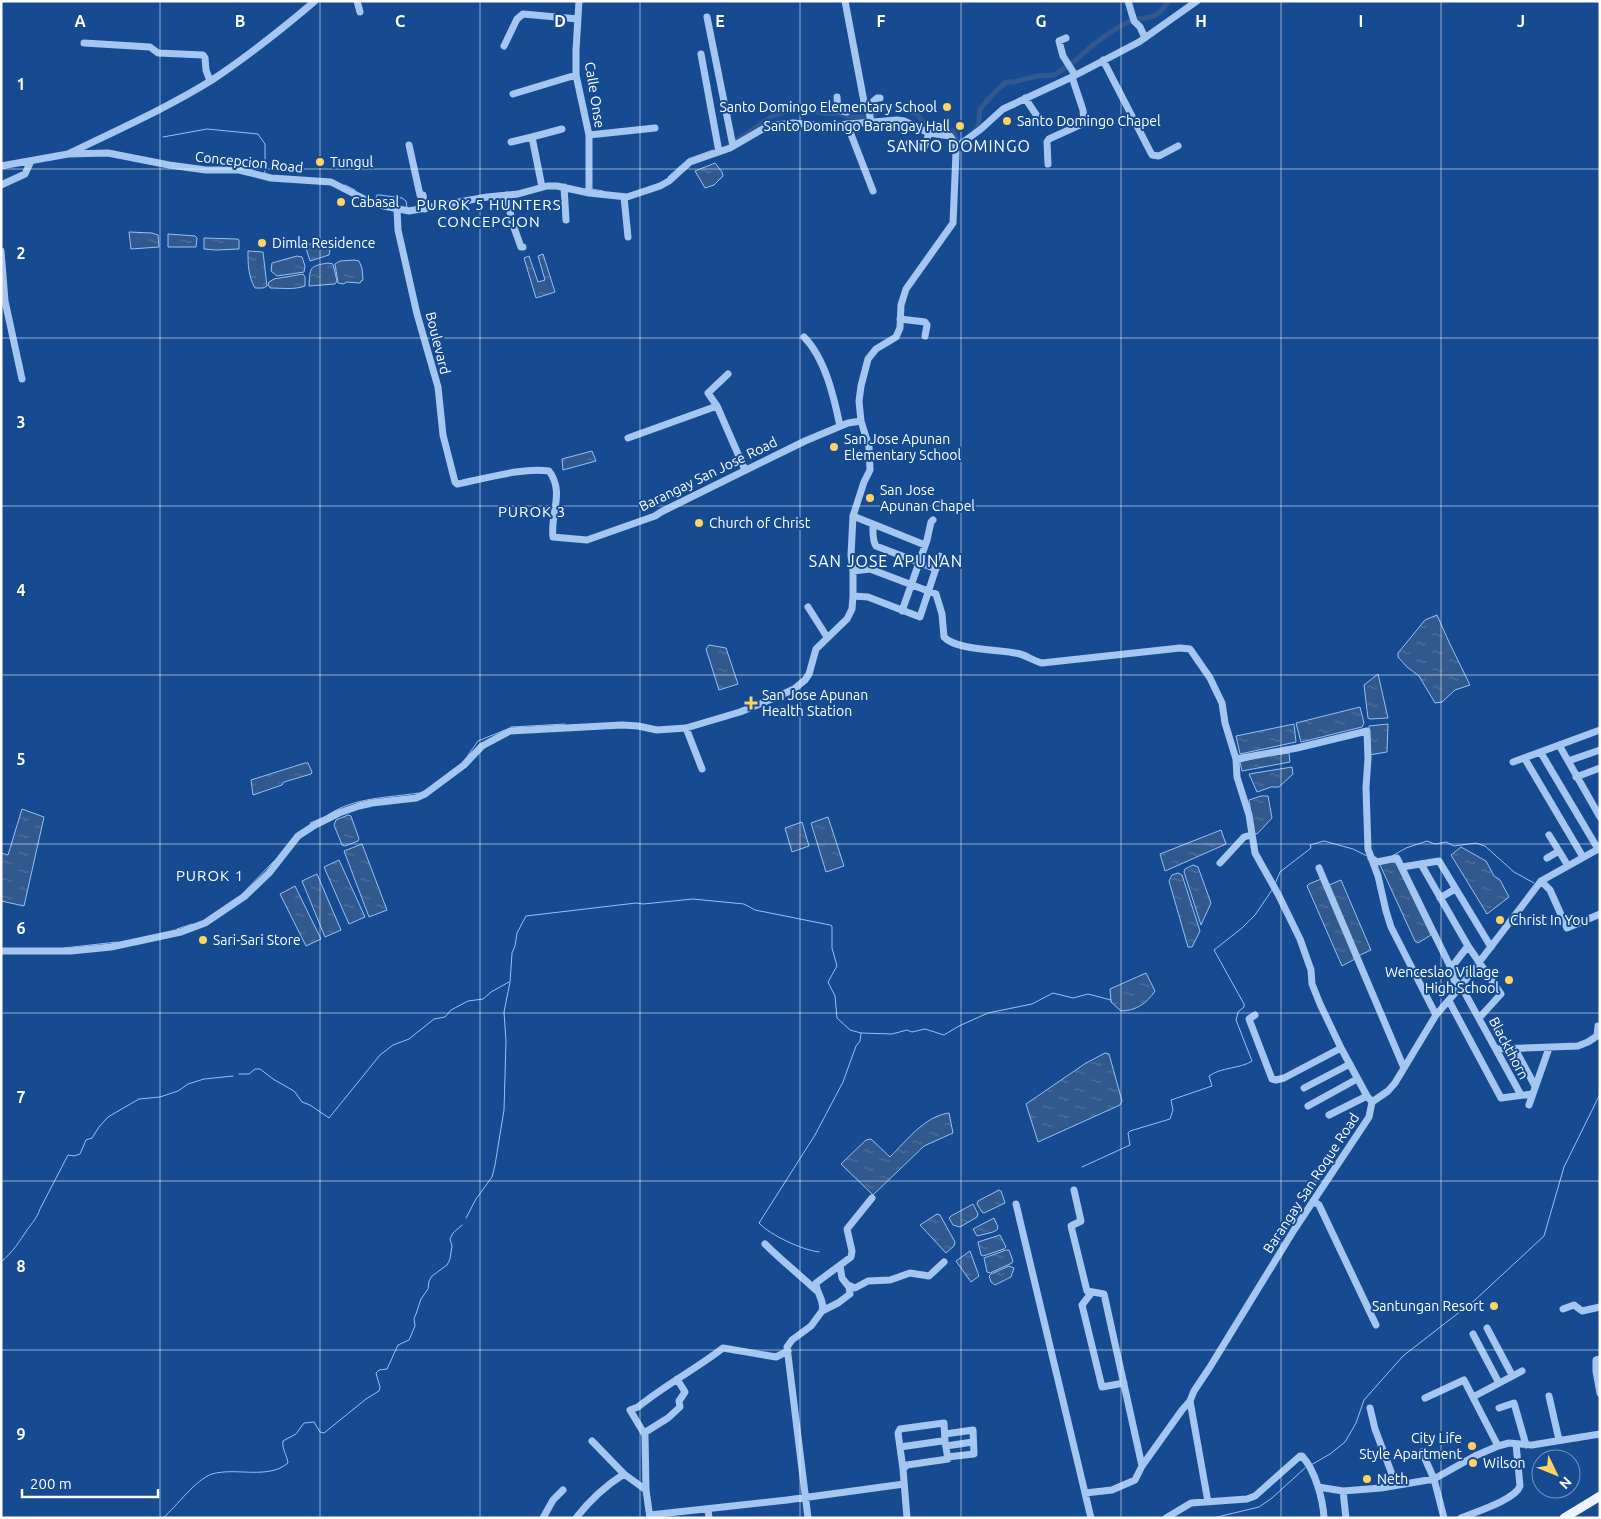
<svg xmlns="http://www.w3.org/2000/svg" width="1601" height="1519" font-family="Ubuntu,sans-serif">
  <defs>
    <pattern id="water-ripples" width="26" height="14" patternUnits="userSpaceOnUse" patternTransform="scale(1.25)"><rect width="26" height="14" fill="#32598d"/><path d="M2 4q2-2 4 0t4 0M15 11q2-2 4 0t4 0" fill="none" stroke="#51729e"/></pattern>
  </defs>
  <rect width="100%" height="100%" fill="#164b92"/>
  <path fill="url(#water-ripples)" stroke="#96c1f3" d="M715,163l7,9 1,4 -9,9 -9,3 -10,-17z
    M129,232l23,1 6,2 1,12 -28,2z
    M168,234l27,2 2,2 -1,9h-28z
    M204,238l33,1 2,1v9l-23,1 -12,-1z
    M316,243l9,1 5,7 -1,4 -19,6 -5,-16z
    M248,251l15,1 4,34 -4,2h-8c-7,-12 -7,-24 -7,-37z
    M543,254l12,38 -19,6 -12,-40 5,-2 9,26 7,-2 -7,-24z
    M297,256l5,1 3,9 -1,6 -27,4 -6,-5 1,-8z
    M354,260l5,1 3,7 1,12 -2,1 -1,2 -14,-1 -2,2 -6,-1 -3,-19 5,-3z
    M328,263l5,1 4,17 -2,3 -26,2c1,-18 0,-20 19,-23z
    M303,274l2,3v9c-11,4 -23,2 -35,2l-2,-3 1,-3 5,-3z
    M592,451l4,10 -33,9 -1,-11z
    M1437,615l12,27 21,43 -15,5 -13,12 -7,1 -16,-27 -12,-9 -9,-10v-4l27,-33z
    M709,645l17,3 12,36 -19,6 -13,-41z
    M1378,674l10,44 -18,1 -2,-1 -4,-33z
    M1360,707l4,16 -2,4 -61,15 -5,-19z
    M1294,724l2,18 -56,12 -4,-18z
    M1388,724l-1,28 -18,3v-29z
    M1289,753l1,9 -48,9 -2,-9 19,-5z
    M305,763h3l4,9 -1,2 -27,8 -2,3 -29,10 -2,-15z
    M1292,767l1,7 -14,13h-8l-14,5 -8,-18z
    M1261,796h7l4,22 -15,16 -3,-1 -5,-33z
    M22,809l22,8 -20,89 -23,-5v-48l7,2z
    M348,815l3,1 8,23 -1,2 -13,5 -3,-1 -8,-20 2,-5z
    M828,817l16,49 -18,6 -15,-49z
    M802,822l7,24 -17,6 -7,-24z
    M1221,830l5,14 -61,27 -5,-17z
    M362,844l25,66 -18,7 -25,-66z
    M1461,847l25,14 8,15 6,4 9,17 -22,17 -36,-59z
    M339,860l26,57 -16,7 -25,-57z
    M1389,861l7,2 35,72 -13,8 -3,-2 -35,-76z
    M1193,865l5,2 13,36 -10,22 -17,-53 1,-3z
    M1178,873l4,2 18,56 -8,16h-4l-19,-66 3,-6z
    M317,874l24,56 -16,7 -23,-56z
    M1321,879l34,80 -13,7 -35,-80 2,-2z
    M1341,880l30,70 -13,6 -29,-71z
    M295,886l26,53 -15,7 -26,-52z
    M1146,973l9,18c-8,12 -19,20 -34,20l-10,-9 -1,-13z
    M1105,1053l4,1 13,47 -2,4 -82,37 -12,-38 60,-41z
    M949,1113l4,20 -29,13 -51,49 -32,-31 25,-24 5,-1 19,18c16,-16 35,-41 59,-44z
    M999,1190l2,1 4,12 -21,10 -2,-1 -5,-8 1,-3z
    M973,1204l5,10 -1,3 -17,10 -7,-2 -4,-7 2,-2z
    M937,1214l3,1 15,27 -1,4 -8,7 -26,-28z
    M994,1218l4,9 -1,3 -4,2 -16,4 -4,-7z
    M1000,1235l6,12 -2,2 -21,7 -2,-1 -3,-13z
    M1006,1250h3l4,11 -1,2 -22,10 -3,-1 -3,-14z
    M970,1251l9,25 -8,6 -15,-21z
    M1009,1266l5,2 -3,9 -16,8 -4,-3 -2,-6 2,-2z"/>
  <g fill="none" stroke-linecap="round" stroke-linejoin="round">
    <path stroke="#96c1f3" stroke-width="1" d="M163,137l44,-8 51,5 7,10v30
      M668,177l20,-18 25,-9
      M345,185l10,5
      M592,189l11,2
      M375,202l2,-7h3l22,3 4,3 1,6
      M511,727l54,-3
      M464,761l14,-20 27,-11
      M328,815c26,-18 60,-17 90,-22
      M310,823l12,-5
      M1392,856l14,-8 21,-7 8,3 11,-2 8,4 22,-3 9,3 29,26 20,11
      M1275,884l5,-12 31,-24 -1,-3 14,-4 29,8 14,7
      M242,894l32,-33
      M177,929l15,-5
      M64,948l53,-6
      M239,1074h10l6,-5h5l13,10 21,12 8,11 8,3 19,13 51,-63 13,-10 16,-6 25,-20 11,-2 6,-7 17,-9 15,-2 8,-7 18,-10
      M1082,1167l48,-22 -2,-12 2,-2 40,-12 3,-9 -2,-10 41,-14 -3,-10c12,-9 31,-7 43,-15l-16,-41 2,-8 6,-5v-3l-30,-54 28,-22 13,-13 17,-25
      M466,1218l10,-19 16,-22 3,-12 9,-55 2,-69 -2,-29 6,-30 2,-29 3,-7 2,-13 9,-17 110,-13 7,1 50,-5 51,5 11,6 75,15 2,1v22l5,18 -9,16 7,14 2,22 13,12 11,3
      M819,1252c-17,-2 -49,-17 -60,-29l56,-88 28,-53 13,-36 4,-5 1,-8 31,1 15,-4 5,2 13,-3 19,6 15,-9 29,-13 44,-9 21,-11 20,5 15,-4 23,6
      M1,1262c12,-10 18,-20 26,-32 5,-7 10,-12 13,-21l28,-54 6,1 6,-2 6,-14 6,-2 7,-11 9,-10 31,-18 21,-2 18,-6 10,-7 16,-5 29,-3
      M1311,1465l19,-11 15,-12 11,-19 8,-23 39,-44 72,-56 69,-64 20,-69 36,-73
      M163,1518c15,-13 32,-38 49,-44 24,-7 56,6 76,-11 -1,-8 -6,-13 -5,-22l13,-7 8,-11 10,-1 6,10 4,1 42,-34 13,-8 1,-4 -4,-14 3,-3 8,-1 11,-24 11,-5 6,-14 -1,-7 2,-5 5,-15 7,-10 1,-8 3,-5 15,-11 3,-6 2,-13 -2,-7 3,-6 9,-8
      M1213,1518l46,-11 13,-9 33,-30"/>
    <path stroke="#32598d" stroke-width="5" d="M1136,19c17,-2 23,-2 32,-18
      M1070,65c19,-17 39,-35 63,-45
      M975,131c7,-7 2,-16 6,-23 6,-8 17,-19 25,-26h7l25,-6 16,-1 13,-8
      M734,142l37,-25 13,-5 18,-2 20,3 21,1 5,3h20l19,-10 7,-2 23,9 9,12 26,4 2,2 2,7 2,3"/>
    <path stroke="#a4c6f1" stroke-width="7" d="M357,1l3,11
      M579,1l-3,49v25l13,60v58
      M845,1l20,106
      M1128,1l6,20 6,6 5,11
      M707,17l26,129
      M1066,38l-7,3 4,15 12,19
      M84,43l66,4 8,6 45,2 2,3 1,12 4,11
      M504,46l13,-27 6,-5 55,5
      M701,54l18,98
      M1103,60l49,95 7,1 19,-10
      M513,94l63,-19
      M837,97l1,13 9,2 4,-3 17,-3 3,16
      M1025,98l14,21
      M868,106l9,-8h3
      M847,124l26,67
      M589,135l66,-7
      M511,142l21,-5
      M909,143l15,5 5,-15
      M409,145l11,50h3l2,14
      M955,148l26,-19 22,-20 69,-32 67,-35 58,-41
      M70,153c47,-23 97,-45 142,-73 36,-24 70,-51 103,-79
      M1048,164l-1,-22 2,-3 35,-16 -1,-13 -11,-33
      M1,166l67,-12 40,-1 61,12 37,5h33l32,8 60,4 43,22 35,7 78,-14 31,-3 29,-8h10l32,7 38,4 33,-11 9,-5 21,-19 40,-14 38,-22 25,-3 31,3 73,-6 7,1 25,12 21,3 5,7 1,10 -3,70 -47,66 -5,16 -1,23 -4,9 -20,12 -8,10 -7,27 -2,15 2,20 8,26 1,23 -6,12 -11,34 -2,39 2,16v25l-1,13 -5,10 -31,30 -7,25 -4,6 -11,9 -15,7 -39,16 -54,16 -29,2 -19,-4 -16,-1 -112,6 -28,15 -18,19 -39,29 -9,4 -44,5 -13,3 -20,7 -24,12 -17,11 -29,37 -24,23 -40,27 -24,9 -70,15 -40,4h-70
      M1,185l24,-11 6,-13
      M542,187l-10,-50 30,-8
      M564,187l2,33
      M507,195l5,27 9,25h2
      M624,197l4,40
      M397,209l1,21 19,84 21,73 5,48 12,47 2,2c27,-5 66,-17 92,-13 16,21 1,43 4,66l34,3 68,-24 6,-4 144,-71 43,-18 13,-2
      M1,251l4,50 17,78
      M900,319l25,3 2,3 -2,11
      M804,337c21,21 30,60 36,89
      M728,374l-20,19 9,13 28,64
      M628,438l89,-32
      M853,516l72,29
      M873,524c0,7 -1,16 3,22l60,23
      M853,571l17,-2 66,25 6,20 2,23c13,14 57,12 76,17 7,2 14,7 22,9l138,-15 10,1 20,29 12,25 3,20 11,36 1,18 12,38 6,38 23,41 22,45 11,31 1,14 8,20 21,44 26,48 5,6 -3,15 -75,113 -84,137 -16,24 -4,10 -8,9 -40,56 -7,14 -23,10 -27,3
      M853,596l15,1 52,20 20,-61
      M808,607l19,30
      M902,611l25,-71 4,-18 2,-2
      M686,728l16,41
      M1559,745l41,72
      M1541,753l57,96
      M1236,759l61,-11 70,-17 1,27 -2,30 2,61 10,27 8,35 5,16 45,88
      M1525,759l58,98
      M1568,761l32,-11
      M1513,762l87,-32
      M1576,777l24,-9
      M1549,835l10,16
      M1371,858l6,4 20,-4 54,110 3,12 7,6 60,109
      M1547,858l12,-7 9,15
      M1220,863l24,-26 7,-2
      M1421,864l47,82 33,48 -22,24
      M1402,867l37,-6 52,86
      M1319,868l85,200
      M1541,881l9,9 17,38 33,-14
      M1440,898l15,-9
      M1451,968l17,-22
      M1449,1001l52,97 31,-4
      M1255,1015l-6,4 23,60 4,1 8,-2 57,-30
      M1496,1049l82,-3 10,-4 9,-6 1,-10
      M1515,1049l20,37
      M1304,1088l46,-24
      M1372,1102l16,-11 7,-8 41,-68 25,-29 80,-105 59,-33
      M1529,1105l20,-57
      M1308,1106l49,-27
      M1329,1115l38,-19
      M1074,1190l7,31 -10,5 16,65 17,3 38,172
      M1313,1201l6,4 57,120
      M1016,1204l75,314
      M765,1244c17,17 35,31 52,47
      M848,1285l7,3 13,-7 22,-1 20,-7 19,3 15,-14
      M1092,1292l-10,13 20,82 22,-4
      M1563,1309l11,-4 8,6 18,-4
      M822,1311c3,-11 -6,-18 -6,-28l35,-26 1,-6 -5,-22 25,-31
      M1487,1328l25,47
      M1473,1334l26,49
      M1600,1359l-4,1v11l4,22
      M1549,1396l10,44
      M1473,1397l49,-26
      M1425,1398l39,-18 34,66
      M1190,1401l18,101
      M1370,1408l5,21 21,56
      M1499,1408l15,-5 12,42
      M644,1433l24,-15 12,-11 -1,-6 6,-9 -8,-13
      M945,1434l28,-4 1,24 -27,3
      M592,1441l32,33 22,16
      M946,1446l27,-4
      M900,1447l42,-6 3,1 3,17 -41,6 -4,4 4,49
      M1422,1452l12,27 10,39
      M903,1469l-5,-36 2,-4 44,-6 1,19
      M1318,1487l25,4 38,-3 53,-9 41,-23 23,-10 11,-3 23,2 68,-11
      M1343,1491l3,27
      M708,1509l1,9
      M650,1515l137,-15 117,-16
      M543,1518l10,-18 10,-10
      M576,1518c14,-18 29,-32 48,-44
      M650,1518l-4,-28 -1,-55 -15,-25 8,-3c27,-22 58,-38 85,-59l53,9 12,-6
      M808,1518l-21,-171 5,-7 19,-14 11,-15 16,-8 12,-9 -1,-7 -7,-9 -2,-12
      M1166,1518l25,-15 56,-4 8,-3 45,-40h2c13,14 21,43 22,62
      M1461,1518c14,-6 54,-18 59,-32l-4,-42"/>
    <path stroke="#edf4ff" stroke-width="9" d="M1564,1518l36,-22"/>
  </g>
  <path fill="none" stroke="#fff" stroke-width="1" stroke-opacity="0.55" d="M160,1v1517M320,1v1517M480,1v1517M640,1v1517M800,1v1517M961,1v1517M1121,1v1517M1281,1v1517M1441,1v1517M1,169h1599M1,338h1599M1,506h1599M1,675h1599M1,844h1599M1,1013h1599M1,1181h1599M1,1350h1599"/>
  <g fill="#ffd363" stroke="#164b92" stroke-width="2">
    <circle cx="947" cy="107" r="5"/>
    <circle cx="1007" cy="121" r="5"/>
    <circle cx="960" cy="126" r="5"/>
    <circle cx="320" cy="162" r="5"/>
    <circle cx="341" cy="202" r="5"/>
    <circle cx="262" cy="243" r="5"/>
    <circle cx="834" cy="447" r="5"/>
    <circle cx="870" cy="498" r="5"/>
    <circle cx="699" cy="523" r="5"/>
    <path d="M748.5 695.5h5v5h5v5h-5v5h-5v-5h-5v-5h5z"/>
    <circle cx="1500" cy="920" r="5"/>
    <circle cx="203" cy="940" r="5"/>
    <circle cx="1509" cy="980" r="5"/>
    <circle cx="1494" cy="1306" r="5"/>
    <circle cx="1472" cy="1446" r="5"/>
    <circle cx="1473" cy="1463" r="5"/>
    <circle cx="1367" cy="1479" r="5"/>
  </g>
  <g text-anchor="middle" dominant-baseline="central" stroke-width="4" stroke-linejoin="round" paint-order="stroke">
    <g font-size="14" fill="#fff" stroke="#164b92">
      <text transform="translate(595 95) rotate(81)">Calle Onse</text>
      <text transform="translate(249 162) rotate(6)">Concepcion Road</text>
      <text transform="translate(438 343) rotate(76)">Boulevard</text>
      <text transform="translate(708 474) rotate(-26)">Barangay San Jose Road</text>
      <text transform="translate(1509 1048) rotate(62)">Blackthorn</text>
      <text transform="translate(1311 1183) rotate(-57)">Barangay San Roque Road</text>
    </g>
    <g font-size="14" fill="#fff" stroke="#164b92" text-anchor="start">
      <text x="937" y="107" text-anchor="end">Santo Domingo Elementary School</text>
      <text x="1017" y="121">Santo Domingo Chapel</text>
      <text x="950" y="126" text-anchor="end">Santo Domingo Barangay Hall</text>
      <text x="330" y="162">Tungul</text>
      <text x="351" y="202">Cabasal</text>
      <text x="272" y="243">Dimla Residence</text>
      <text x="844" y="439">San Jose Apunan<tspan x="844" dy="16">Elementary School</tspan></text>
      <text x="880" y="490">San Jose<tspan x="880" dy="16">Apunan Chapel</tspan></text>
      <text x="709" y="523">Church of Christ</text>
      <text x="762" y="695">San Jose Apunan<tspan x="762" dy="16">Health Station</tspan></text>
      <text x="1510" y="920">Christ In You</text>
      <text x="213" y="940">Sari-Sari Store</text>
      <text x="1499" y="972" text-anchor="end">Wenceslao Village<tspan x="1499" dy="16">High School</tspan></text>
      <text x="1484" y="1306" text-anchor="end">Santungan Resort</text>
      <text x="1462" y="1438" text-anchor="end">City Life<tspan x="1462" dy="16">Style Apartment</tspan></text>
      <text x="1483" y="1463">Wilson</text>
      <text x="1377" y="1479">Neth</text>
    </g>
    <g font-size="15" letter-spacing="1" fill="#fff" stroke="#164b92">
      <text x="489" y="204">PUROK 5 HUNTERS<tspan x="489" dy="17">CONCEPCION</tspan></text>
      <text x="532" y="511">PUROK 3</text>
      <text x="210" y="875">PUROK 1</text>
    </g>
    <g font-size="16" letter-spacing="1" fill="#fff" stroke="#164b92">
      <text x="959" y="146">SANTO DOMINGO</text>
      <text x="886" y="561">SAN JOSE APUNAN</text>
    </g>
  </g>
  <g font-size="16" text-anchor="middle" font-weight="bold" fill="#fff" stroke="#164b92" stroke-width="4" stroke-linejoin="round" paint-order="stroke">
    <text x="80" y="27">A</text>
    <text x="240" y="27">B</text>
    <text x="400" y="27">C</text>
    <text x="560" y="27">D</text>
    <text x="720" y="27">E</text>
    <text x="881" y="27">F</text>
    <text x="1041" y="27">G</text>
    <text x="1201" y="27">H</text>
    <text x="1361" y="27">I</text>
    <text x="1521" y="27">J</text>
    <text x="21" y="90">1</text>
    <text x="21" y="259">2</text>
    <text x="21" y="428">3</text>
    <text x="21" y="596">4</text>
    <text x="21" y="765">5</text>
    <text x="21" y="934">6</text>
    <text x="21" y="1103">7</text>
    <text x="21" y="1272">8</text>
    <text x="21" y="1440">9</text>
  </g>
  <rect width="1601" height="1519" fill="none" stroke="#ffffff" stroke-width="5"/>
  <g transform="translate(1556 1474) rotate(133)"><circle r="24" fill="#164b92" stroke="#7393be"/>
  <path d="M0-4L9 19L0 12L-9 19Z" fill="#ffd363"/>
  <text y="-8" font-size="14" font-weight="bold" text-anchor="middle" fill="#ffffff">N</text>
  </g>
  <path d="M22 1489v8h136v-8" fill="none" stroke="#ffffff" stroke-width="2.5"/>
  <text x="30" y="1489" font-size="15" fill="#ffffff" stroke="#164b92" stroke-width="4" paint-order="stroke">200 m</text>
</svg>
